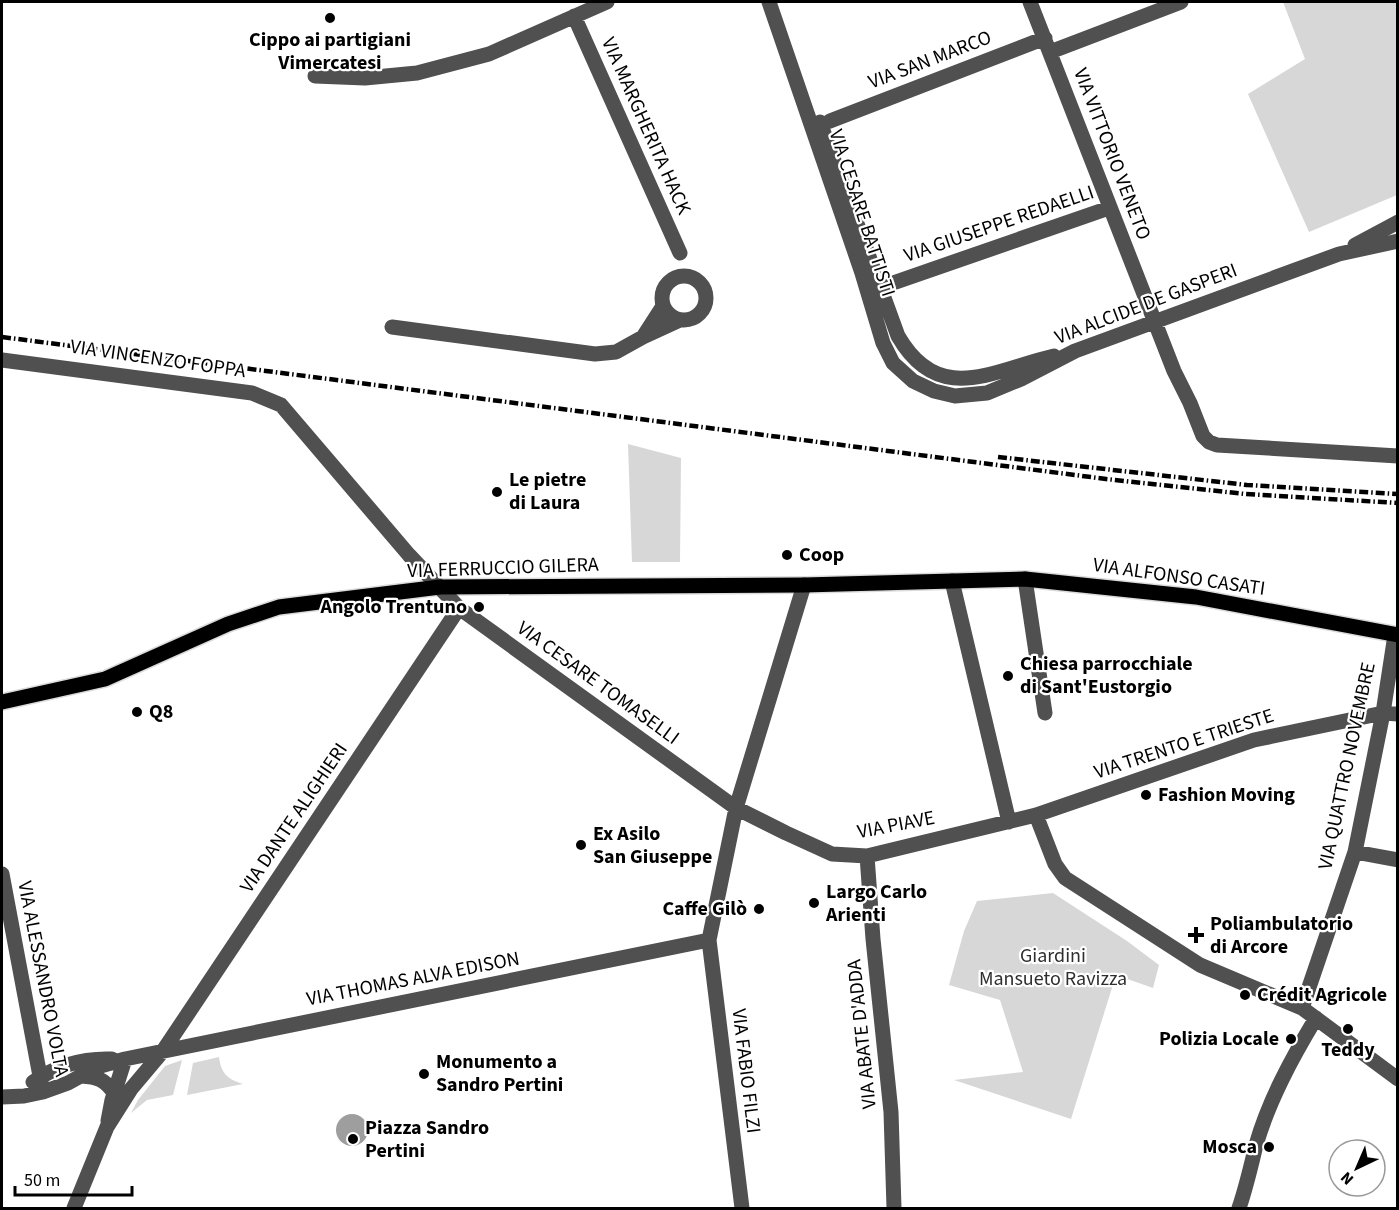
<svg xmlns="http://www.w3.org/2000/svg" width="1399" height="1210" font-family="'Source Sans 3',sans-serif">
  <rect width="100%" height="100%" fill="#fff"/>
  <path fill="#d7d7d7" d="M1283,2h114v193l-88,37 -61,-138 57,-35z
    M628,444l53,14 -1,104h-48z
    M1053,893l74,48 32,24 -6,23 -37,-13 -45,144 -117,-39 69,-8 -23,-72 -51,-15 15,-54 13,-30z
    M219,1057c2,16 8,22 24,27l-56,11 6,-32z
    M182,1060l-9,35 -26,5 -16,13 7,-13 27,-34z"/>
  <path fill="#9e9e9e" d="M336 1130a16 16 0 1 1 32 0a16 16 0 1 1-32 0Z"/>
  <g fill="none" stroke-linecap="round" stroke-linejoin="round">
    <defs>
      <path id="major" d="M2,702l103,-23 123,-55 51,-17 161,-20 364,-2 221,-6 171,18 202,38"/>
    </defs>
    <use href="#major" stroke="#dbdbdb" stroke-width="18"/>
    <path stroke="#505050" stroke-width="15" d="M769,2l93,271 21,70 10,20 20,18 21,10 21,5 32,-3 34,-14 54,-28 264,-97 59,-13
      M1030,2l144,369 16,32 13,33 6,6 8,3 181,11
      M574,16l106,237
      M1050,52l131,-50
      M315,76l50,2 52,-5 72,-19 118,-52
      M830,121l215,-83
      M820,122l78,214c41,71 95,34 156,20
      M1355,245l43,-23
      M662 298a22 22 0 1 1 44 0a22 22 0 1 1-44 0Z
      M870,291l239,-83
      M663,306l-20,31 37,-17
      M392,327l203,27 21,-2 27,-15
      M2,360l250,33 29,12 128,150 50,53 277,200 50,25 46,21 35,2 169,-41 218,-75 129,-27 15,1
      M1025,579l20,134
      M952,581l57,241
      M1036,815l19,49 10,14 135,87 102,43 96,71
      M1355,852l43,8
      M867,856l6,83 18,173 3,96
      M2,874l41,218
      M1302,1008l53,-156 28,-139 12,-78
      M81,1076c16,1 24,3 33,17
      M33,1082c24,-17 51,-24 79,-23
      M2,1097l22,-1 19,-4 25,-9 29,-16 28,-8 584,-119
      M108,1121l4,-21 13,-41
      M74,1208l33,-81 24,-38 32,-38 296,-443
      M742,1208l-33,-268 27,-132 68,-223
      M1239,1208c7,-20 12,-42 17,-63 13,-45 36,-87 60,-127"/>
    <use href="#major" stroke="#000" stroke-width="15"/>
    <path stroke="#000" stroke-width="4.5" stroke-dasharray="9 3 1.5 3" stroke-linecap="butt" d="M2,337l1104,142 139,15 153,9
      M998,457l249,28 151,9"/>
  </g>
  <g fill="#000" stroke="#fff" stroke-width="2">
    <circle cx="330" cy="18" r="6"/>
    <circle cx="497" cy="492" r="6"/>
    <circle cx="787" cy="555" r="6"/>
    <circle cx="479" cy="607" r="6"/>
    <circle cx="1008" cy="676" r="6"/>
    <circle cx="137" cy="712" r="6"/>
    <circle cx="1146" cy="795" r="6"/>
    <circle cx="581" cy="845" r="6"/>
    <circle cx="814" cy="903" r="6"/>
    <circle cx="759" cy="909" r="6"/>
    <path d="M1193 926h6v6h6v6h-6v6h-6v-6h-6v-6h6z"/>
    <circle cx="1245" cy="995" r="6"/>
    <circle cx="1348" cy="1029" r="6"/>
    <circle cx="1291" cy="1039" r="6"/>
    <circle cx="424" cy="1074" r="6"/>
    <circle cx="353" cy="1139" r="6"/>
    <circle cx="1269" cy="1147" r="6"/>
  </g>
  <g text-anchor="middle" dominant-baseline="central" stroke-width="4.5" stroke-linejoin="round" paint-order="stroke">
    <g font-size="20" font-weight="bold" fill="#000" stroke="#fff" text-anchor="start">
      <text x="330" y="40" text-anchor="middle">Cippo ai partigiani<tspan x="330" dy="23">Vimercatesi</tspan></text>
      <text x="509" y="480">Le pietre<tspan x="509" dy="23">di Laura</tspan></text>
      <text x="799" y="555">Coop</text>
      <text x="467" y="607" text-anchor="end">Angolo Trentuno</text>
      <text x="1020" y="664">Chiesa parrocchiale<tspan x="1020" dy="23">di Sant'Eustorgio</tspan></text>
      <text x="149" y="712">Q8</text>
      <text x="1158" y="795">Fashion Moving</text>
      <text x="593" y="834">Ex Asilo<tspan x="593" dy="23">San Giuseppe</tspan></text>
      <text x="826" y="892">Largo Carlo<tspan x="826" dy="23">Arienti</tspan></text>
      <text x="747" y="909" text-anchor="end">Caffe Gilò</text>
      <text x="1210" y="924">Poliambulatorio<tspan x="1210" dy="23">di Arcore</tspan></text>
      <text x="1257" y="995">Crédit Agricole</text>
      <text x="1279" y="1039" text-anchor="end">Polizia Locale</text>
      <text x="1348" y="1050" text-anchor="middle">Teddy</text>
      <text x="436" y="1062">Monumento a<tspan x="436" dy="23">Sandro Pertini</tspan></text>
      <text x="365" y="1128">Piazza Sandro<tspan x="365" dy="23">Pertini</tspan></text>
      <text x="1257" y="1147" text-anchor="end">Mosca</text>
    </g>
    <g font-size="20" fill="#000" stroke="#fff">
      <text transform="translate(930 60) rotate(-21)">VIA SAN MARCO</text>
      <text transform="translate(646 126) rotate(66)">VIA MARGHERITA HACK</text>
      <text transform="translate(1112 154) rotate(69)">VIA VITTORIO VENETO</text>
      <text transform="translate(862 213) rotate(72)">VIA CESARE BATTISTI</text>
      <text transform="translate(999 224) rotate(-19)">VIA GIUSEPPE REDAELLI</text>
      <text transform="translate(1146 304) rotate(-21)">VIA ALCIDE DE GASPERI</text>
      <text transform="translate(158 359) rotate(8)">VIA VINCENZO FOPPA</text>
      <text transform="translate(503 568) rotate(-2)">VIA FERRUCCIO GILERA</text>
      <text transform="translate(1179 577) rotate(8)">VIA ALFONSO CASATI</text>
      <text transform="translate(598 683) rotate(36)">VIA CESARE TOMASELLI</text>
      <text transform="translate(1184 744) rotate(-18)">VIA TRENTO E TRIESTE</text>
      <text transform="translate(1347 766) rotate(-78)">VIA QUATTRO NOVEMBRE</text>
      <text transform="translate(294 818) rotate(-56)">VIA DANTE ALIGHIERI</text>
      <text transform="translate(896 825) rotate(-11)">VIA PIAVE</text>
      <text transform="translate(43 979) rotate(79)">VIA ALESSANDRO VOLTA</text>
      <text transform="translate(413 979) rotate(-11)">VIA THOMAS ALVA EDISON</text>
      <text transform="translate(862 1034) rotate(-96)">VIA ABATE D'ADDA</text>
      <text transform="translate(746 1071) rotate(83)">VIA FABIO FILZI</text>
    </g>
    <g font-size="20" fill="#2e2e2e" stroke="#fff">
      <text x="1053" y="956">Giardini<tspan x="1053" dy="23">Mansueto Ravizza</tspan></text>
    </g>
  </g>
  <rect width="1399" height="1210" fill="none" stroke="#000000" stroke-width="6"/>
  <g transform="translate(1357 1168) rotate(224)"><circle r="28" fill="#ffffff" stroke="#999999" stroke-width="1.5"/>
  <path d="M0-4.5L10 22L0 15L-10 22Z" fill="#000000"/>
  <text y="-9" font-size="16" font-weight="bold" text-anchor="middle" fill="#000000">N</text>
  </g>
  <path d="M15 1186v9h117v-9" fill="none" stroke="#000000" stroke-width="3"/>
  <text x="24" y="1186" font-size="18" fill="#000000" stroke="#ffffff" stroke-width="4.5" paint-order="stroke">50 m</text>
</svg>
